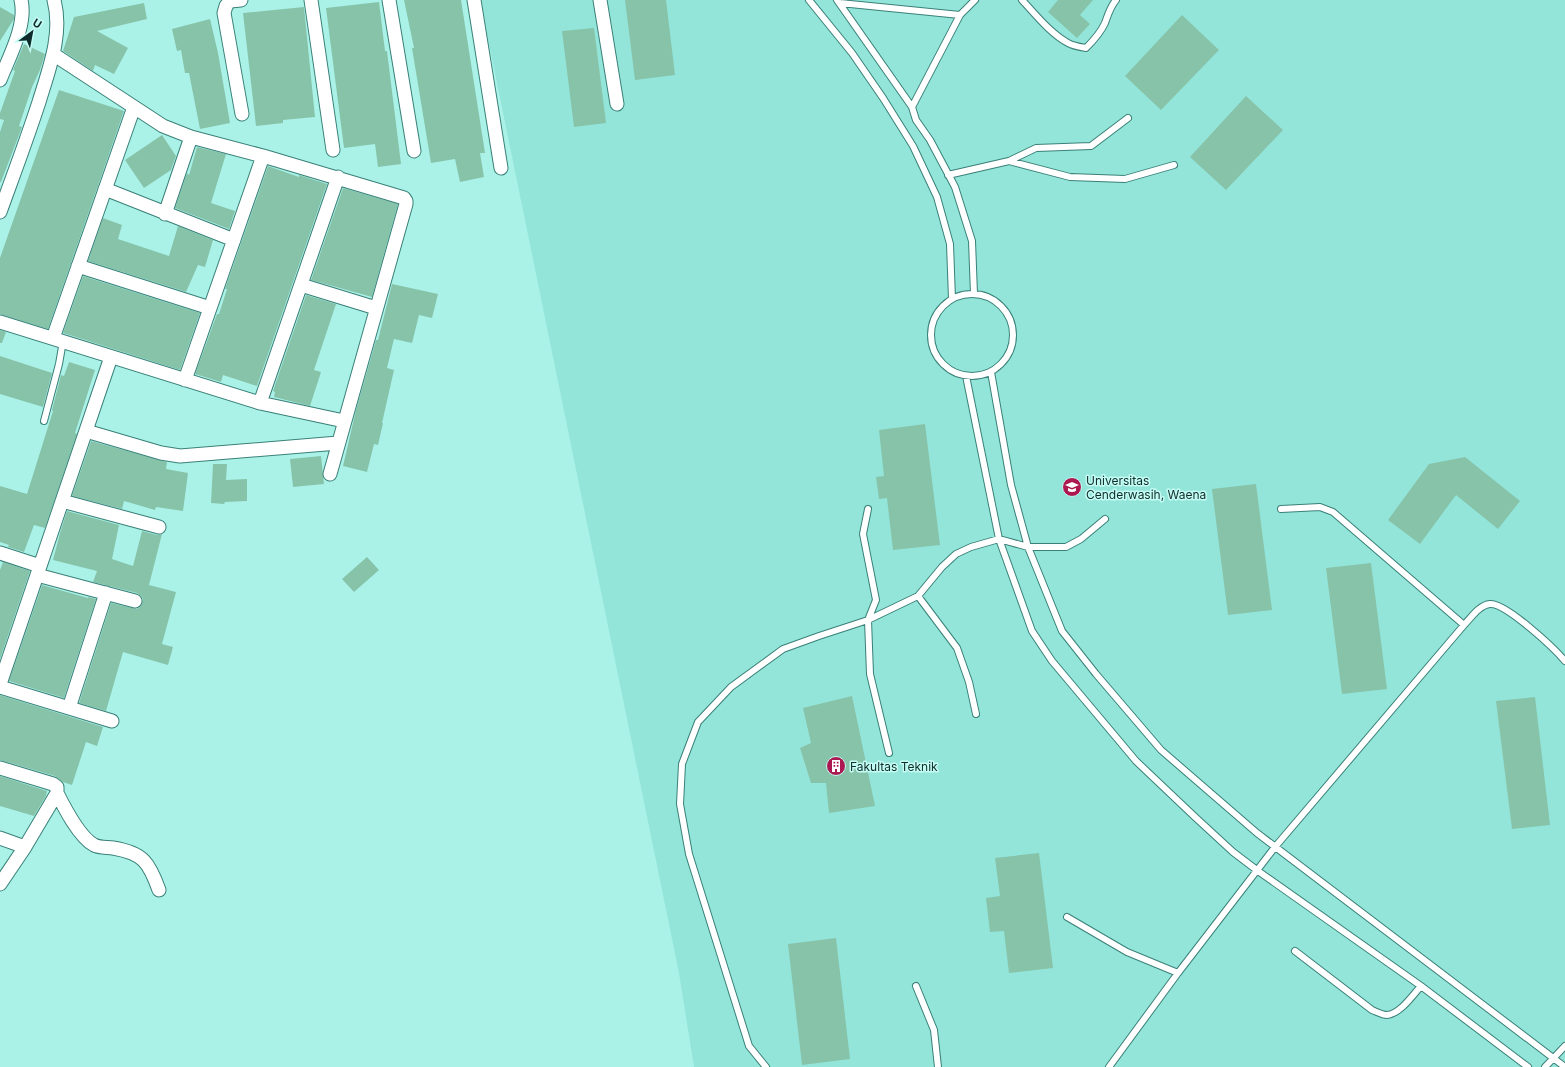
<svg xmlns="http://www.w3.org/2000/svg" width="1565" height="1067" font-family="Inter,sans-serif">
  <rect width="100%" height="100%" fill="#aaf2e8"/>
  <path fill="#93e5da" d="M480,0h1085v1067h-871l-15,-94z"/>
  <path fill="#87c3a9" d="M404,0h57l24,153h-5l4,24 -24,5 -5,-23 -24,4 -19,-115h2z
    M625,0h41l9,75 -40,5z
    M1058,0h35l-13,15 10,9 -13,14 -29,-26z
    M379,2l6,49h2l14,113 -23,3 -3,-23 -31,4 -18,-140z
    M144,3l3,16 -50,12 31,17 -14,26 -19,-9 -2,6 -30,-20 11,-34z
    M0,7l14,8v4l-14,22z
    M304,7l11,110 -32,3v3l-27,3 -13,-113z
    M1182,15l37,35 -58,60 -36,-34z
    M210,19l8,34 12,70 -30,6 -11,-56h-4l-4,-23 -4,1 -5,-22z
    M594,28l12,95 -32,4 -12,-96z
    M24,44l21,10 -5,16 -8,17 -13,39 3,1 -21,55h-1v-50l4,-12 -4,-1v-6l15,-42 -2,-1z
    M59,90l65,21 -76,218 -48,-15v-56z
    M1246,96l37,34 -57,60 -36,-33z
    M162,135l14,21 -5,14 -27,18 -19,-28z
    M197,147l29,7 -15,49 24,8 -6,18 -54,-21 12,-35 2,2z
    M268,166l31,11v-2l28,9 -70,202 -34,-11 -2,7 -26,-8 22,-60h2l8,-25h-2z
    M343,188l55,16 -26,93 -61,-17z
    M103,218l19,7 -4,14 51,17 9,-30 35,14 -8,27 -7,-2 -12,27 -98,-31z
    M83,276l117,37 -20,57 -117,-37z
    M392,284l46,10 -6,24 -13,-3 -7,28 -18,-4 -7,29 7,2 -12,53h1l-5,22 -4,-1 -7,28 -24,-6 13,-56 20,-70h2z
    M306,295l30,9 -22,66 7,2 -11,34 -36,-9 1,-5 -2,-1z
    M0,330l6,2 -4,11h-2z
    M0,356l52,17 -9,34 -43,-13z
    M69,362l26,8 -20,63 2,1 -32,94 -11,-3 -10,27 -16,-5 1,-2 -9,-3v-56l27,8 26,-83 -1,-1 9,-35 3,1z
    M925,424l15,121 -47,5 -6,-52 -8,1 -3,-22 8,-1 -5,-46z
    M91,441l76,21 -1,7 22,4 -5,38 -27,-4 -1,3 -31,-9 -2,8 -50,-13z
    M321,456l3,28 -31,3 -3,-28z
    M1465,457l55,44 -22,28 -42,-34 -36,49 -32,-24 41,-56z
    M213,464h14l-1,16 21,-1v22l-22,1 -1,2 -13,-1z
    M1256,484l16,126 -44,5 -16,-126z
    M67,511l52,14 -7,34 21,7 9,-35 15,4 5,-1 -13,51 27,7 -14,52 11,3 -5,18 -45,-13 -17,59 -27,-8 32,-100 26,6 4,-3 2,-7 -2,-3 -4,-3 -44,-11 4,-11 -44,-11 7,-27z
    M367,557l12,13 -25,22 -12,-13z
    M3,562l27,9 -30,88v-89z
    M1371,563l16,126 -45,5 -16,-126z
    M42,585l46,13v-1l8,2 -32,99 -55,-17z
    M0,695l103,32 -6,19 -11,-4 -14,43 -9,-3 -8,-6 -55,-16z
    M852,696l23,110 -46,7 -3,-30h-15l-11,-35 11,-5 -8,-35z
    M1535,697l15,128 -38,4 -16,-128z
    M0,776l47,15 -1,5 -12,20 -34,-10z
    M1039,853l14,115 -44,5 -5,-42 -14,1 -4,-34 14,-2 -5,-38z
    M836,938l14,121 -48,6 -14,-121z"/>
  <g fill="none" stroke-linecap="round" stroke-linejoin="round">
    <defs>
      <path id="service" d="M809,0l43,53 31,45 30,48 24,51 13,47 2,55
        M837,0l75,107 4,13 14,20 25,47 17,54 2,53
        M1022,0c14,15 28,33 46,43 5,3 12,4 18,5 7,-7 15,-16 19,-25 3,-8 5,-16 11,-23
        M840,3l120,12
        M912,107l48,-92 15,-15
        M1009,161l61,16 55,2 49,-14
        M948,175l61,-14 27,-13 55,-2 37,-28
        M931 335a41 41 0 1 1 82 0a41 41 0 1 1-82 0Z
        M991,372l20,113 17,62 34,84 34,43 65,76 96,83 308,234
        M966,376l33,163 33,92 20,30 84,100 59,56 38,35 25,19 163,115 107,81
        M44,421l15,-57 4,-23
        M868,509l-5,25 13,66 -8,20 2,54 19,79
        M1281,509l39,-2 13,5 131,113
        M918,596l39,52 12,34 7,32
        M1067,917l60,35 51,21
        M1295,951l77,59c5,2 10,5 15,5 13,-1 26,-20 34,-29
        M916,986l18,44 4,37
        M766,1067l-17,-21 -60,-192 -9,-50 2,-40 16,-42 33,-35 52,-38 36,-13 49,-16 50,-24 24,-29 14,-13 15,-7 28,-8 29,8h38l15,-8 24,-20
        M1109,1067l69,-94 97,-126 189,-222c7,-7 15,-20 26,-21 16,-1 64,44 75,57
        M1545,1067l20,-21"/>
      <path id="minor" d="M241,0l-11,1 -4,5 -2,7 18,101
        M311,0l22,150
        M389,0l25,151
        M474,0l27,168
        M600,0l17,104
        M53,54l110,72 28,11 72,19 141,42 2,3v3l-76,270
        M0,80c9,-23 27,-55 21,-80
        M105,189l129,51
        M0,212c13,-36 27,-73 39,-110 10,-33 24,-68 15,-102
        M165,214l26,-77
        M78,266l132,42
        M301,285l75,23
        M0,322l260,81 84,18
        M53,338l81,-231
        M185,380l78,-224
        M260,403l78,-226
        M86,431l75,22 19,3 158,-13
        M62,501l97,26
        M0,553l40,13
        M37,575l98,26
        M0,684l111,-327
        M0,687l112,34
        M69,708l37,-115
        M0,768l53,16 4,3v6l-32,54 -25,37
        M57,793c7,14 22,44 37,52 6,3 13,2 19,3 30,5 36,14 46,42
        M0,838l25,9"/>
    </defs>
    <use href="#service" stroke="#398078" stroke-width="8"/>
    <use href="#minor" stroke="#398078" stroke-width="15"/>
    <use href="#service" stroke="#fff" stroke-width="6"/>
    <use href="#minor" stroke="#fff" stroke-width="13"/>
  </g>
  <defs>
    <symbol id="university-disc" viewBox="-11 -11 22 22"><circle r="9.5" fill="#ab1950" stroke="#c4fcf4"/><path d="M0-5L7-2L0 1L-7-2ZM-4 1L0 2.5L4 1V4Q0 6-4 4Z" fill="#fff"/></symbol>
    <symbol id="building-disc" viewBox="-11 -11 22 22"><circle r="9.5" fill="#ab1950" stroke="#c4fcf4"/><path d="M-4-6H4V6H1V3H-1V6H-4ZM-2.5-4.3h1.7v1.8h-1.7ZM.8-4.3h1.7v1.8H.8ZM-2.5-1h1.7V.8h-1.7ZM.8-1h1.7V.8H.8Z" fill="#fff"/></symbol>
  </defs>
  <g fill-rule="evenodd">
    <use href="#university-disc" x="1061" y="476" width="22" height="22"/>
    <use href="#building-disc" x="825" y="755" width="22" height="22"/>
  </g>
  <g text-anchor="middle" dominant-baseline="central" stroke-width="3" stroke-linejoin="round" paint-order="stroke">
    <g font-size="12" fill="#0e2c29" stroke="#c4fcf4" text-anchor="start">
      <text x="1086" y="480">Universitas<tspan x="1086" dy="14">Cenderwasih, Waena</tspan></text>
      <text x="850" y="766">Fakultas Teknik</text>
    </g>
  </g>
  <g transform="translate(32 32) rotate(32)" stroke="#c4fcf4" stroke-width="3" paint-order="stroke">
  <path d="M0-3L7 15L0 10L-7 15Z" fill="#0e2c29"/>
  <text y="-6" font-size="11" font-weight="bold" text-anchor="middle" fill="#0e2c29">U</text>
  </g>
</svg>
